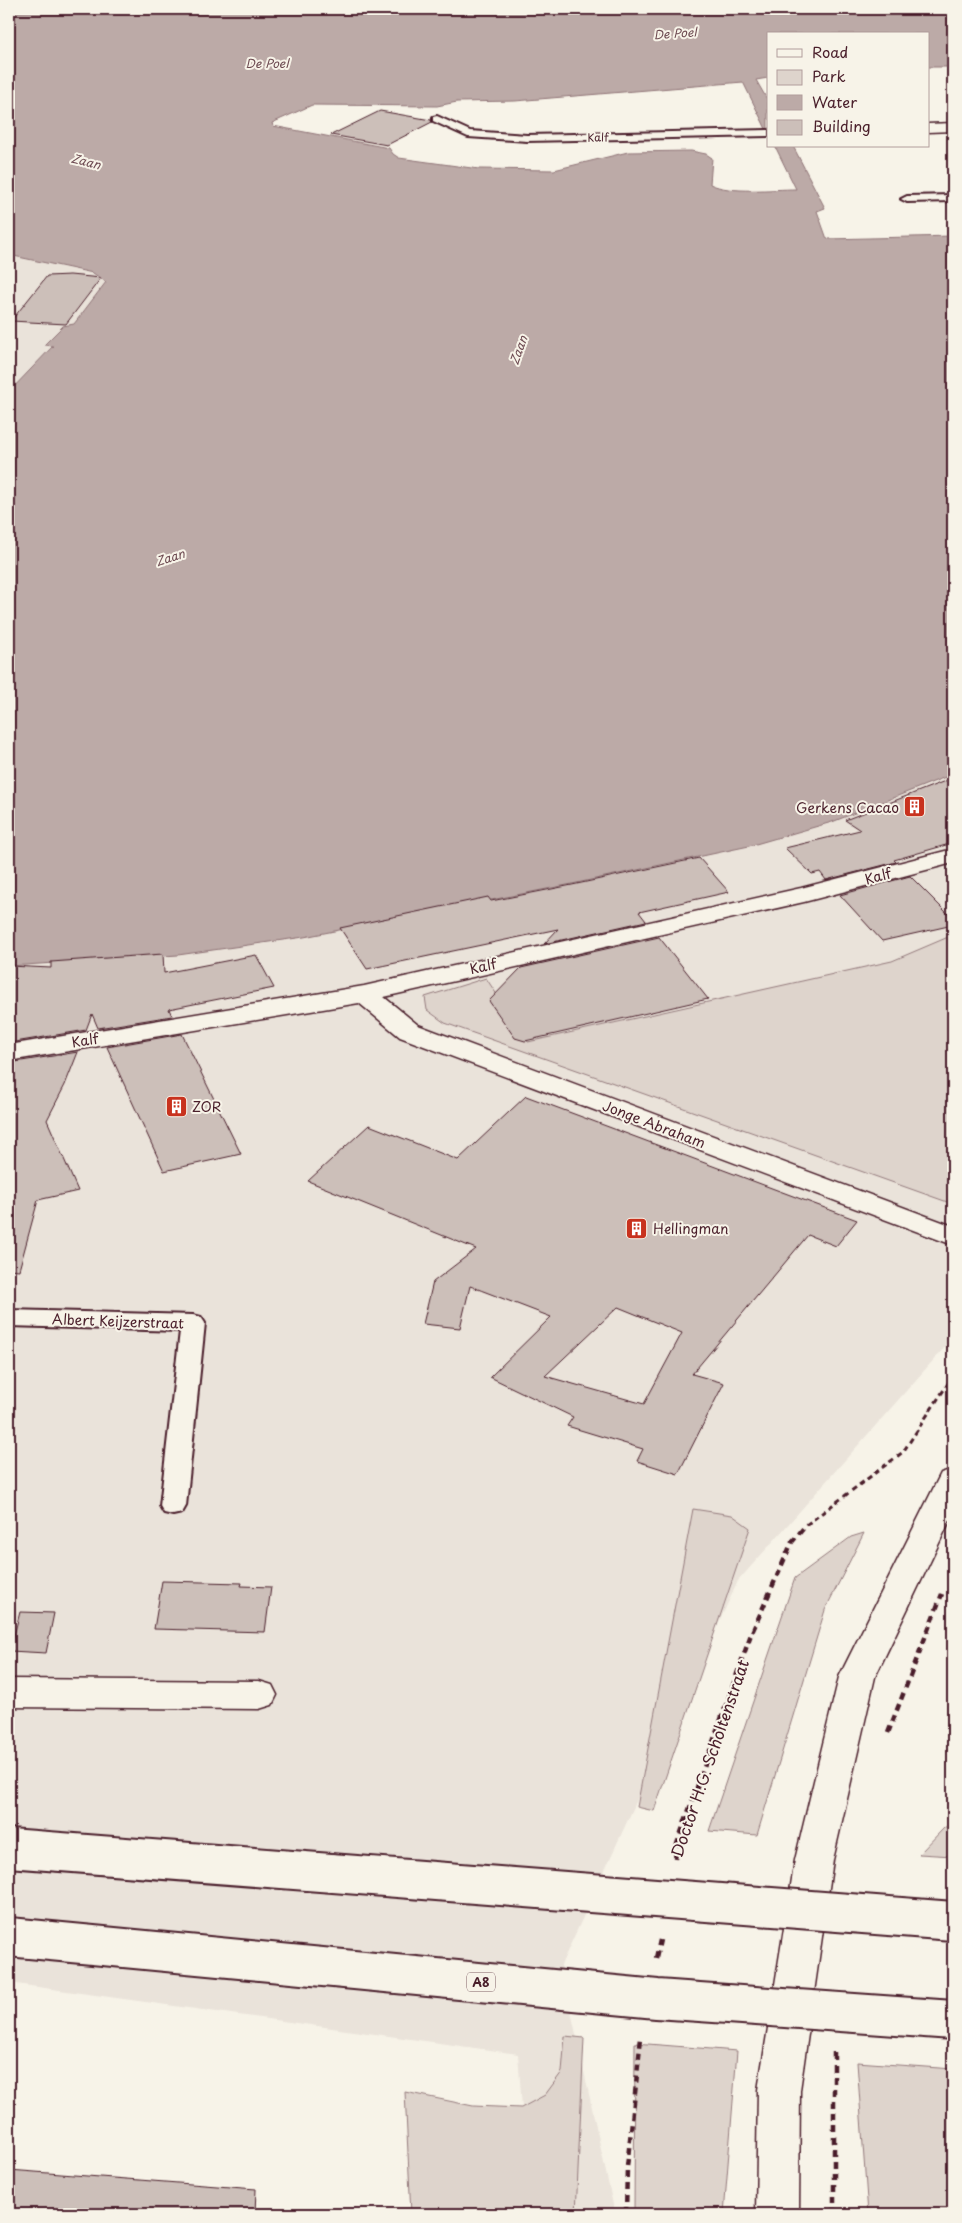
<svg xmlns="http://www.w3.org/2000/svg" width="962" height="2223" font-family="'Playpen Sans',sans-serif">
  <rect width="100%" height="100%" fill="#f7f3e8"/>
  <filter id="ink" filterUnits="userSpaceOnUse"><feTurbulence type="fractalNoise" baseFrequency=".02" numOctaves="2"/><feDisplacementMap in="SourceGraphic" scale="10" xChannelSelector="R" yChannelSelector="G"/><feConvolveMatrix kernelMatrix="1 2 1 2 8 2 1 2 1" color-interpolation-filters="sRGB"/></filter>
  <g filter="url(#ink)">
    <path fill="#eae3da" d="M9,255l84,18 13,9 -32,42 -30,21 9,1 -44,46z
      M953,694v644l-215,243 -177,384 54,249h-85l-12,-160 -509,-71v-1065z"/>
    <path fill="#ded4cc" stroke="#947a7c" d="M953,935v269l-508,-181 -18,-13 -2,-13 61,-19 42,64 364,-81z
      M693,1509l39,6 18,13 -96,283 -17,-4z
      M864,1533l-39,77 -68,225 -48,-4 86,-253 56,-41z
      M953,1822v34l-34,-2 25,-26z
      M565,2036l19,2 -8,176h-165l-6,-122 68,14 48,2 24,-13 17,-23z
      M635,2043l102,8 -13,163h-90z
      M857,2062l96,7v145h-85z"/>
    <path fill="#bcaaa7" stroke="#8e7275" d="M115,9h838v58h-25v-33h-160v44l-12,2 12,21v32l-25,-51 -228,19 -58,1 -20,4 -125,-1 -40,18 1,3 116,22 4,6 6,4 80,11 75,1 74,-18 63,-1 15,3 6,4 -2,26c20,10 63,5 86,5l-21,-43h18l32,62 -8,3 10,28 126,-3v538l-121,48 -83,24 -177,38 -268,53 -126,18 -169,11v-574l44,-46 -9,-1 19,-19 11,-2 32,-42 -13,-9 -84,-18v-243z"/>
    <path fill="#ccbfb9" stroke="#4a1f2b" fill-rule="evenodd" d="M380,111l51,9 1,2 -45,23 -56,-10z
      M70,275l31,3 -35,46 -55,-3 36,-45z
      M953,778v65l-59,17 2,2 -70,18 -6,-8 -8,2 -27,-26 75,-18 -15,-10z
      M699,858l30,34 -90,20 7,9 -102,23 14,-15 -191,40 -27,-41 148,-31 3,4 81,-16z
      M910,876l43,43v6l-71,16 -42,-46z
      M659,937l49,62 -183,42 -10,-3 -26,-37 32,-33z
      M163,954l1,19 92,-18 18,33 -105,21 3,7 -74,12 -6,-14 -6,16 -77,13v-77l42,2v-6z
      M182,1034l59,120 -77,17 -57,-124z
      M78,1052l-13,33 -18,35 31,71 -40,9 -19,70 -10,-1v-206z
      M526,1096l331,124 -21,26 -28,-11 -116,139 32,9 -46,91 -41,-13 6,-12 -76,-23 6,-9 -83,-40 61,-60 -81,-31 -10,42 -37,-4 10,-42 43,-33 -168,-68 61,-56 89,35zM618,1307l64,26 -38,71 -99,-28z
      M162,1581l80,2 -1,3 30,1 -6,45 -111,-3z
      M20,1612l34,1 -8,40 -36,-2z
      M9,2170l247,19 -1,25h-246z"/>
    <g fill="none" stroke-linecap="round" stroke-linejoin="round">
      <defs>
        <path id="lane" d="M437,116l33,15 57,4 241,-5v6l-241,5 -59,-4 -35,-16v-4z
          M953,195v6l-46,1 -6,-3 6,-3z
          M9,1310l184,5 8,2 4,6 -19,183 -4,7 -9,2 -9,-2 -4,-7 20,-175 -171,-5z"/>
        <path id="street" d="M953,123v8l-25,1v-8z
          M953,849v14l-149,39 -420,95 34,28 535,201v19l-553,-208 -41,-34 -350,58v-16l355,-59 437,-98z
          M9,1679l250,2 13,4 5,10 -5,10 -13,4 -250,-2z"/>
        <path id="secondary" d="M953,1469v45l-78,163 -42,183 -33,230 -1,124h-43l2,-124 37,-230 44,-183 102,-204z"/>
      </defs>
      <use href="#lane" stroke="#4a1f2b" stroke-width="4"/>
      <use href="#street" stroke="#4a1f2b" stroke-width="3"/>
      <use href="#secondary" stroke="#4a1f2b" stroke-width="3"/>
      <path stroke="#4a1f2b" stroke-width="3" stroke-dasharray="5.5 4" stroke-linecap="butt" d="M806,1525l97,-73 50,-76"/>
      <path stroke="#4a1f2b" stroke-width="4.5" stroke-dasharray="7 5" stroke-linecap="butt" d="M888,1733l54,-139
        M675,1858l2,-14 73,-207 42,-95 15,-18
        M656,1958l4,-18
        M834,2052v162
        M626,2214l1,-47 14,-129"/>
      <use href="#lane" fill="#f7f3e8" fill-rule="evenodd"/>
      <use href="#street" fill="#f7f3e8" fill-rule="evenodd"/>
      <use href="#secondary" fill="#f7f3e8" fill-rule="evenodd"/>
      <defs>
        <path id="highway-bridge" d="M9,1848l944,73
          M9,1937l648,62 296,21"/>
      </defs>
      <use href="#highway-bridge" stroke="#4a1f2b" stroke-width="42" stroke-linecap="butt"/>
      <use href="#highway-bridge" stroke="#f7f3e8" stroke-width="38"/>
    </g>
  </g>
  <defs>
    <symbol id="building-square" viewBox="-11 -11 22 22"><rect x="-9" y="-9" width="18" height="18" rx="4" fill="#c8321e" stroke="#f7f3e8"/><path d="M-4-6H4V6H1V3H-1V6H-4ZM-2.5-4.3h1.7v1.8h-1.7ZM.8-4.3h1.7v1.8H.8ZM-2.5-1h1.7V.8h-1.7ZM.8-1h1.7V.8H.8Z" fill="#fff"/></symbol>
  </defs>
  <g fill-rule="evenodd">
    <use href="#building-square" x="902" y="794" width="25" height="25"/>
    <use href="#building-square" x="164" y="1094" width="25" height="25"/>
    <use href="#building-square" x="624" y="1216" width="25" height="25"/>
  </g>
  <g text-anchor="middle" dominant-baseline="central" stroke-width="4" stroke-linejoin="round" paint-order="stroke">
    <g font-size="11" fill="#4a1f2b" stroke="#f7f3e8">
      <text transform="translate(598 137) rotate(-1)">Kalf</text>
    </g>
    <g font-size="12" font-style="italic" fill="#6c4950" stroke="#f7f3e8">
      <text transform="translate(675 33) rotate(-4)">De Poel</text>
      <text x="267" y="63">De Poel</text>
      <text transform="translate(86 161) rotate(14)">Zaan</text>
      <text transform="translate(518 350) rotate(-70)">Zaan</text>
      <text transform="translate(170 557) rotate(-18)">Zaan</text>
    </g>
    <rect fill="#f7f3e8" stroke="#7e5f64" stroke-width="1" x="467" y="1972.5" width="28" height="19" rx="4"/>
    <g font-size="12" font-weight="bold" fill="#4a1f2b">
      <text x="481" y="1982">A8</text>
    </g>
    <g font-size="14" fill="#4a1f2b" stroke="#f7f3e8" text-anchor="start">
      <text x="899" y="807" text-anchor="end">Gerkens Cacao</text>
      <text x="192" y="1106">ZOR</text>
      <text x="653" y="1228">Hellingman</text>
    </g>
    <g font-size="14" fill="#4a1f2b" stroke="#f7f3e8">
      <text transform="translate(878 876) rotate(-15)">Kalf</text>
      <text transform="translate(483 966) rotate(-12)">Kalf</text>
      <text transform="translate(85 1040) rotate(-9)">Kalf</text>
      <text transform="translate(654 1124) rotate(21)">Jonge Abraham</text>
      <text transform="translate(118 1321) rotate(2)">Albert Keijzerstraat</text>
    </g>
    <g font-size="16" fill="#4a1f2b" stroke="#f7f3e8">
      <text transform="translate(709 1758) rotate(-71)">Doctor H.G. Scholtenstraat</text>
    </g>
  </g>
  <rect width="962" height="2223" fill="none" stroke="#f7f3e8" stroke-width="30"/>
  <rect x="15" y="15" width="932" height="2193" fill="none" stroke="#4a1f2b" stroke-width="2" filter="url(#ink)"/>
  <rect x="767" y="32" width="162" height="115" fill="#f7f3e8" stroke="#b29e9c"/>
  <rect x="777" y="49" width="25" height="8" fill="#f7f3e8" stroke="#b29e9c"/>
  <text x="812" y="58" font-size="15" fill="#4a1f2b">Road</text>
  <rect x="777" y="70" width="25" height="15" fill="#ded4cc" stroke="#b29e9c"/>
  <text x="812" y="82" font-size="15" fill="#4a1f2b">Park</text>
  <rect x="777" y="95" width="25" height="15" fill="#bcaaa7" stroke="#b29e9c"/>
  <text x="812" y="108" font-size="15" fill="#4a1f2b">Water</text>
  <rect x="777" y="120" width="25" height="15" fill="#ccbfb9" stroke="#b29e9c"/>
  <text x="812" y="132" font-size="15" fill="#4a1f2b">Building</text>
</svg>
